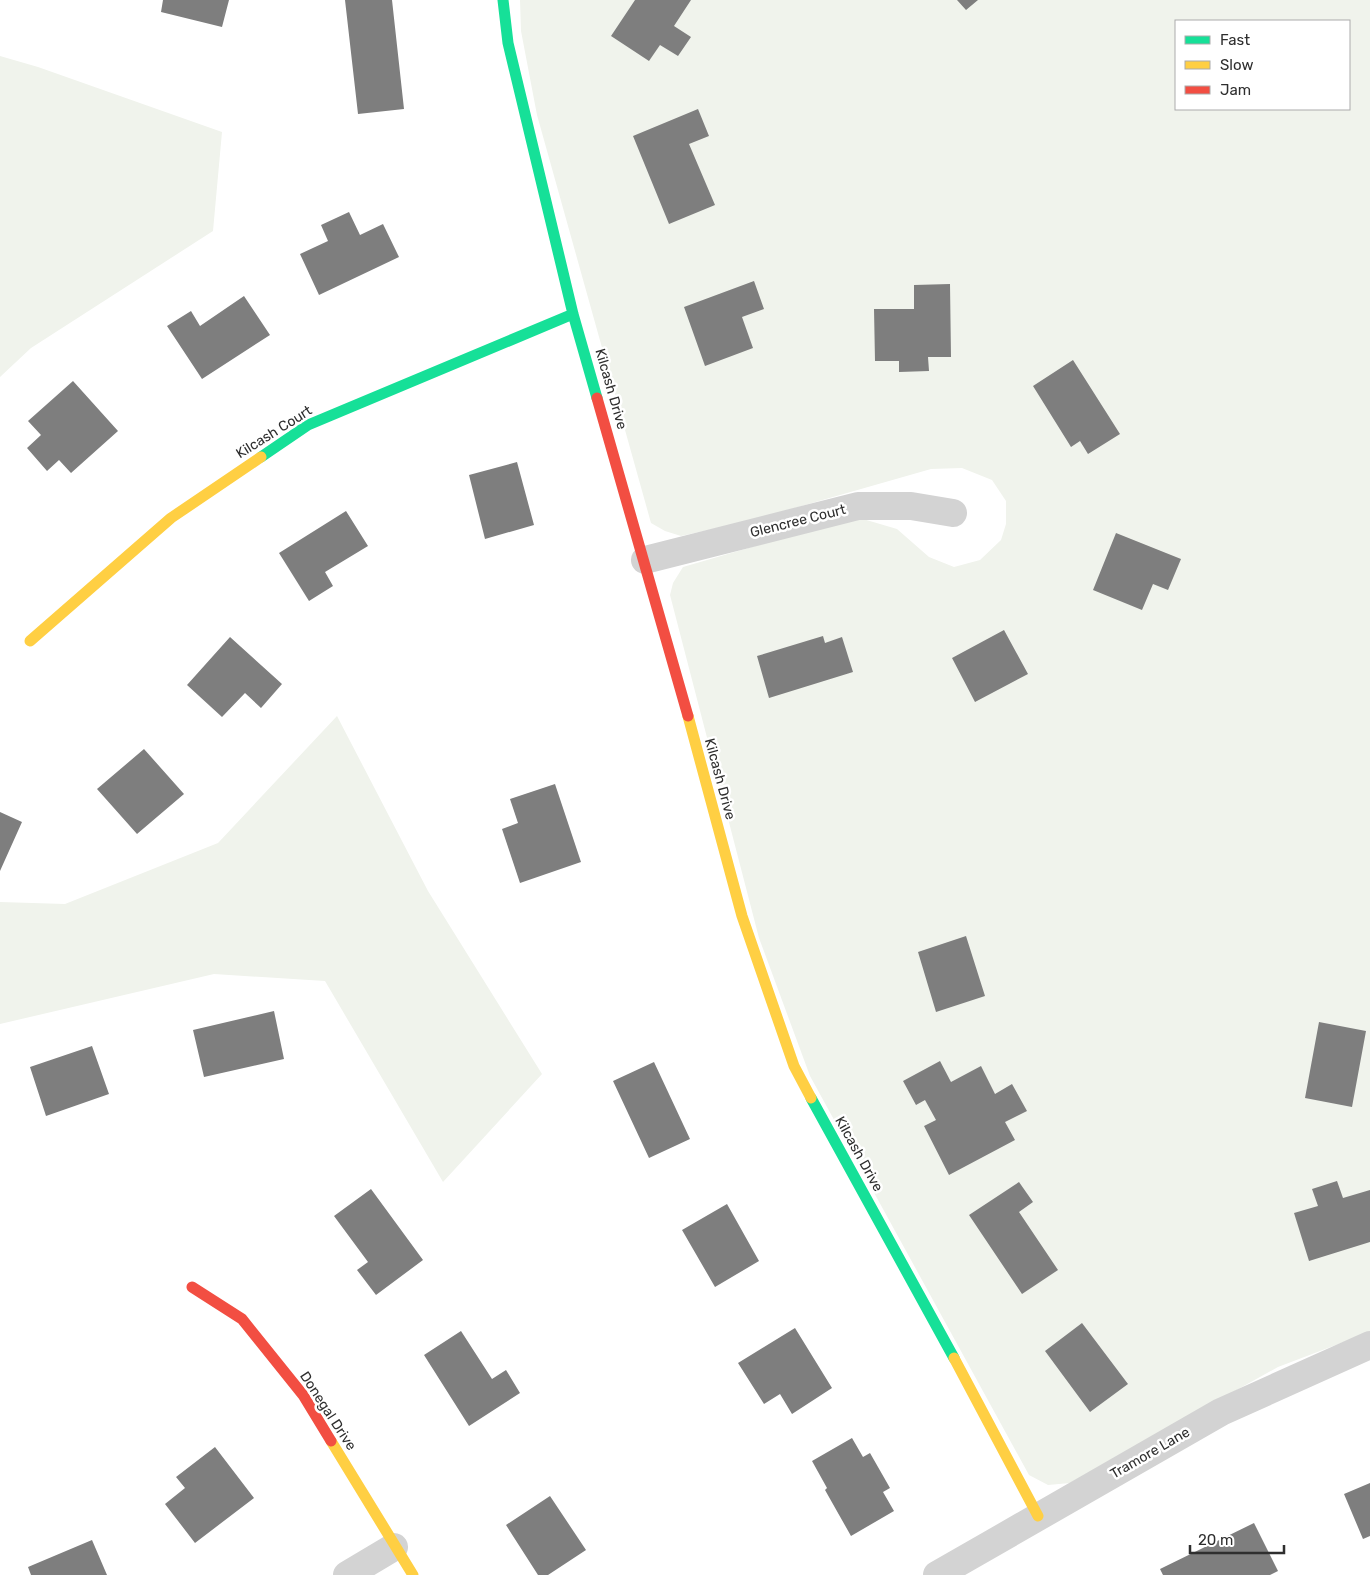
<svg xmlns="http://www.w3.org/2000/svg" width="1370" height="1575" font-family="Rubik,sans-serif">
  <rect width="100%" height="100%" fill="#fff"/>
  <path fill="#f0f3ec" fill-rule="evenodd" d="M520,0h850v1332l-92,35 -208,116 -22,2 -19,-10 -219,-399 -51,-138 -89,-343 3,-12 10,-16 158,-46 22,-2 34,10 32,28 25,10 26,-7 21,-20 5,-16v-23l-14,-21 -30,-12 -31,1 -182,52 -68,15 -16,-5 -14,-8 -114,-408 -16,-84zM1176,21h173v88h-173z
    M0,56l38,11 184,65 -9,99 -182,117 -31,29z
    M337,716l91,175 114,183 -99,108 -118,-201 -111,-7 -214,50v-122l65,2 153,-61z"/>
  <path fill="#7e7e7e" d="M163,0h66l-7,27 -61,-15z
    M345,0h47l12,109 -46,5z
    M635,0h56l-17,26 17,11 -13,19 -18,-11 -11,16 -38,-25z
    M957,0h21l-12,10z
    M698,109l11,27 -20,8 26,61 -46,19 -36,-88z
    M349,212l11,23 23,-11 16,33 -80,38 -19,-41 28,-13 -7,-16z
    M754,281l10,28 -22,8 11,31 -48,18 -21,-59z
    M950,284l1,73h-23l1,14 -30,1v-11h-24l-1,-52h40v-24z
    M244,296l26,39 -68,44 -35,-53 24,-15 9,15z
    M1073,360l47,74 -32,20 -8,-13 -9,6 -38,-61z
    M73,381l45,50 -47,42 -12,-13 -12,11 -20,-23 14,-13 -13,-14z
    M517,462l17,63 -49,14 -16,-64z
    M346,511l22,35 -43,26 8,14 -24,15 -30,-48z
    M1116,533l65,26 -13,31 -15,-6 -11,26 -49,-20z
    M1004,630l24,44 -53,28 -23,-44z
    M823,636l2,7 17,-6 11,35 -84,26 -12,-42z
    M230,637l52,47 -21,24 -16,-15 -23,24 -35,-32z
    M144,749l40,45 -47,40 -40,-45z
    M555,784l26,78 -61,21 -18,-54 16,-6 -8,-24z
    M0,812l22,10 -22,49z
    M966,936l19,60 -49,16 -18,-60z
    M274,1011l10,48 -80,18 -11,-47z
    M1319,1022l47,9 -14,76 -47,-9z
    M92,1046l17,48 -63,22 -16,-49z
    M940,1061l11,21 30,-16 14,28 17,-10 15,27 -22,11 10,18 -66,35 -25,-49 12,-6 -11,-20 -9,5 -13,-24z
    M654,1062l36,77 -41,19 -36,-77z
    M1337,1181l6,17 27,-8v52l-61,19 -15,-48 24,-7 -6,-17z
    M1019,1182l14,20 -14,10 39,58 -36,24 -53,-79z
    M371,1189l52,71 -47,35 -19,-25 11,-8 -34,-46z
    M727,1204l32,57 -44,26 -33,-57z
    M1082,1323l46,61 -38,28 -45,-61z
    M795,1328l37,60 -40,26 -12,-20 -16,10 -26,-41z
    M461,1331l31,48 14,-9 14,23 -51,33 -45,-71z
    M852,1438l11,19 7,-4 20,35 -7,4 11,19 -43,25 -26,-46 2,-2 -15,-27z
    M215,1447l39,51 -59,45 -30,-39 20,-16 -9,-11z
    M1370,1483v53l-7,3 -19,-45z
    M550,1496l36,54 -38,25h-10l-32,-50z
    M1254,1523l24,48 -8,4h-107l-3,-6z
    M92,1540l15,35h-76l-3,-8z"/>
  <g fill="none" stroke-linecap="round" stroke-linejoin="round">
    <path stroke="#d3d3d3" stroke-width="28" d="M645,560l213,-54h53l42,7
      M347,1575l47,-28
      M937,1575l284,-163 149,-67"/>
    <path stroke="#16e098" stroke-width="11" d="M503,0l5,43 65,271 24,84
      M261,457l47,-32 265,-111
      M811,1098l143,260"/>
    <path stroke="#ffcf43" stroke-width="11" d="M30,641l141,-123 90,-61
      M688,716l54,200 52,150 17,32
      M954,1358l84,158
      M331,1441l82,134"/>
    <path stroke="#f24e42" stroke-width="11" d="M597,398l91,318
      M192,1287l50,32 61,76 28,46"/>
  </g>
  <g text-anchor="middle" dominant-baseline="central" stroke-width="5" stroke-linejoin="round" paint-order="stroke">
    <g font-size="14" fill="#2e2e2e" stroke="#fff">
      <text transform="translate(611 389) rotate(74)">Kilcash Drive</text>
      <text transform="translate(274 432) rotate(-32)">Kilcash Court</text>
      <text transform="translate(798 521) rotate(-14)">Glencree Court</text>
      <text transform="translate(720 779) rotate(75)">Kilcash Drive</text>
      <text transform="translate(859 1154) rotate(61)">Kilcash Drive</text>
      <text transform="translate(328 1411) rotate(57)">Donegal Drive</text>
      <text transform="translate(1150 1453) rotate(-30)">Tramore Lane</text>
    </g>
  </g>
  <rect x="1175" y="20" width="175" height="90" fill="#ffffff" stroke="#ababab"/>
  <rect x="1185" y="36" width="25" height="8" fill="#16e098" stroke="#ababab"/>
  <text x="1220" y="45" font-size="15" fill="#2e2e2e">Fast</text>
  <rect x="1185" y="61" width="25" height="8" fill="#ffcf43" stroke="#ababab"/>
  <text x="1220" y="70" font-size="15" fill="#2e2e2e">Slow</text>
  <rect x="1185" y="86" width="25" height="8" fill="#f24e42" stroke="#ababab"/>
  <text x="1220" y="95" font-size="15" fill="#2e2e2e">Jam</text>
  <path d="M1190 1545v8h94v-8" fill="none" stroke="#2e2e2e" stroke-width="2.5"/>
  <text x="1198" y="1545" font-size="15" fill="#2e2e2e" stroke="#ffffff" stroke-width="4" paint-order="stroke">20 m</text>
</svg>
